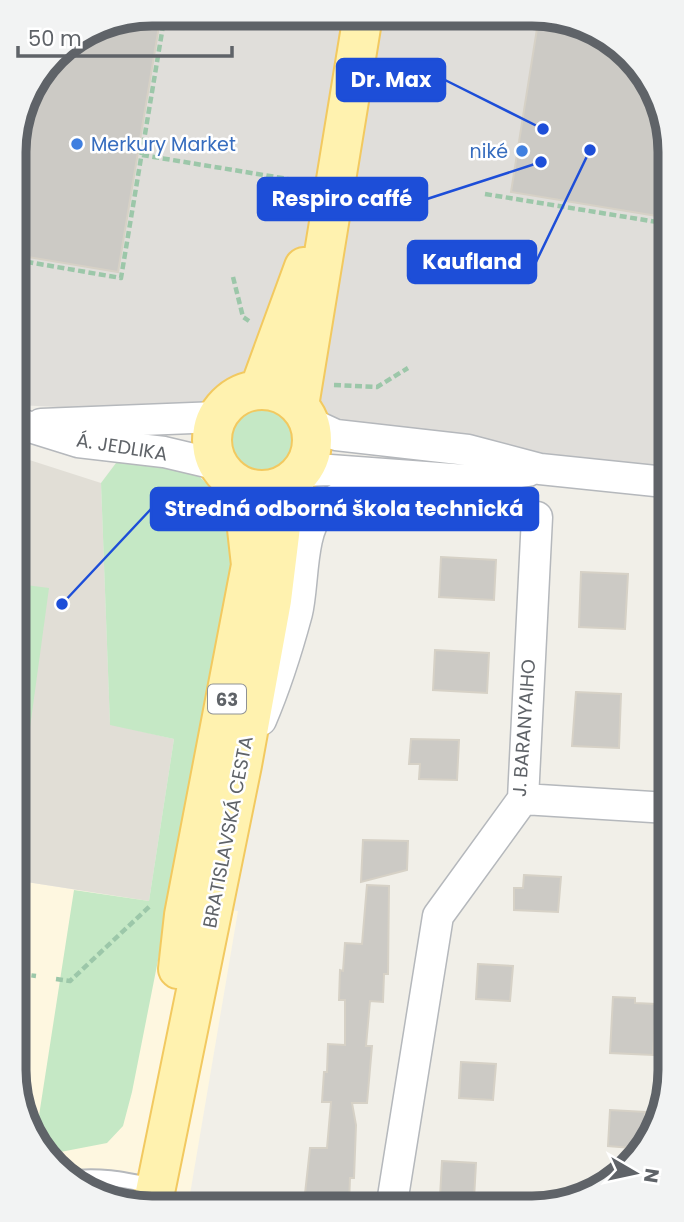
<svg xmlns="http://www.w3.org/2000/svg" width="684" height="1222" font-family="Poppins,sans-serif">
  <rect width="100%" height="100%" fill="#f1efe8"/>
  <path fill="#fef7e0" d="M20,881l129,20 89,10 -50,295 -54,1 -66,-28 -47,-65z"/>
  <path fill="#e0deda" d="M153,14l405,3 64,31 41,60 2,374 -404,-65 -244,-12 -2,-270 13,-44 33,-42 39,-25z"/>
  <path fill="#e1ded6" d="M17,456l84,27 9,241 64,15 -25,162 -129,-20z"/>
  <path fill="#c5e8c5" d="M231 438a34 34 0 1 1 68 0a34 34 0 1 1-68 0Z
    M122,455l71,16 34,31 11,36 -76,402 -30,152 -9,34 -16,17 -57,11 -14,-19 38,-245 75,11 25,-162 -64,-14 -9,-242z
    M18,584l31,4 -23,169 -7,-1z"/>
  <path fill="#cccac5" stroke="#d6d1c6" stroke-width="2" d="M153,14h8l-43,258 -102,-17 -1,-120 13,-44 33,-42 39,-25z
    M539,16l19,1 64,31 41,60v109l-152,-25z
    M441,557l55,3 -2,40 -55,-3z
    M581,572l47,2 -3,55 -46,-2z
    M435,650l54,3 -2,40 -54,-3z
    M576,692l45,2 -2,54 -47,-2z
    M411,739l48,1 -2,40 -38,-1 1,-15h-11z
    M363,840l45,1 -1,29 -46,12z
    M524,875l37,2 -3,35 -44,-2v-22h9z
    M367,885l22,1 -1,88h-4l-1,28 -13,-1 -4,45h6l-5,57h-15l4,22 -2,53h-4l-1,26 -45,-1 6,-55h17l4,-46h-9l2,-30h3l1,-28 17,1v-45h-6l1,-30 3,1 2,-28 17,1z
    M478,964l35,2 -3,35 -34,-2z
    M613,997l22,1v5l21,1 -3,51 -43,-2z
    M461,1062l35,2 -3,36 -34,-2z
    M610,1110l35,2 -2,37 -35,-3z
    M442,1161l34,2 -2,36 -34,-2z"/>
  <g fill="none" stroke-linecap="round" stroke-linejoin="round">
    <defs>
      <path id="service" d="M68,1179c29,-5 57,1 86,7"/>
      <path id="minor" d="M17,423l61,19 86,10 55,13
        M310,423l26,12 132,15 72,19 125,13
        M41,424l177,-7
        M302,471l28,-1 136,10 62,-9
        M261,720c15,-35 26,-70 36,-107 7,-29 3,-82 24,-103 17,-18 61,-26 84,-34
        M523,799l145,9
        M392,1203l46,-287 85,-117 14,-282"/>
      <path id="primary" d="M212 440a50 50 0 1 1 100 0a50 50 0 1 1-100 0Z
        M259,390l45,-123
        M299,406l64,-391
        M178,969l6,-54 67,-350 -6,-54 -10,-28
        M152,1207l90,-442 30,-165 11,-90 13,-32"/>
    </defs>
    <use href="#service" stroke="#b5b8bc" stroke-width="18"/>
    <use href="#minor" stroke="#b5b8bc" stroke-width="33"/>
    <use href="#primary" stroke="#f2c960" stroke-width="42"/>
    <path stroke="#9cc7a9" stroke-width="4.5" stroke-dasharray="7 3.5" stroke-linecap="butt" d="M142,155l152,25
      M485,194l178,29
      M16,260l105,18 44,-264
      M233,277l10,40 6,4
      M334,385l43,2 31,-19
      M21,974l15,2
      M56,979l14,2 80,-75"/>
    <use href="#service" stroke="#fff" stroke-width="14"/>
    <use href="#minor" stroke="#fff" stroke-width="30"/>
    <use href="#primary" stroke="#fff2af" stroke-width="38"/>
  </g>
  <g fill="#3f7fe0" stroke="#fff" stroke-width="2.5">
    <circle cx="77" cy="144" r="7"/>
    <circle cx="522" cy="151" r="7"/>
  </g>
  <g text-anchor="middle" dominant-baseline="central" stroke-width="5" stroke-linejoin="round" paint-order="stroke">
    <rect fill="#fff" stroke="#8f9295" stroke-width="2" x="208" y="684.5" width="38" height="29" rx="5"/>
    <g font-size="18" font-weight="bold" fill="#5f6368">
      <text x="227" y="699">63</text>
    </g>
    <g font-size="19" fill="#366cbe" stroke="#fff" text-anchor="start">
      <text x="91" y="144">Merkury Market</text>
      <text x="508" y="151" text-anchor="end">niké</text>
    </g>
    <g font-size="19" fill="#5f6368" stroke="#fff">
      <text transform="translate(122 447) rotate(9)">Á. JEDLIKA</text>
      <text transform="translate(524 728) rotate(-86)">J. BARANYAIHO</text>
      <text transform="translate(228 832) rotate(-79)">BRATISLAVSKÁ CESTA</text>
    </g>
  </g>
  <path d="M0 0H684V1222H0ZM152 26H532A126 126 0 0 1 658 152V1070A126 126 0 0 1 532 1196H152A126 126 0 0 1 26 1070V152A126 126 0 0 1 152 26Z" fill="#f2f3f3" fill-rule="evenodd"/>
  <path fill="none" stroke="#5f6368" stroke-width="9" d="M152 26H532A126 126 0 0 1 658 152V1070A126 126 0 0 1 532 1196H152A126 126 0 0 1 26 1070V152A126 126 0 0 1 152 26Z"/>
  <path fill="none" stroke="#1d4ed8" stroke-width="2.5" d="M543 129L445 80M541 162L427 199M590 150L536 262M62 604L151 509"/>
  <g fill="#1d4ed8" stroke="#fff" stroke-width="2.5">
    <circle cx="543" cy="129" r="7"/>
    <circle cx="541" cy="162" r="7"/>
    <circle cx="590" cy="150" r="7"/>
    <circle cx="62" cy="604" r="7"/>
  </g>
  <g fill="#1d4ed8" stroke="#1d4ed8" stroke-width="2.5">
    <rect x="337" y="59" width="108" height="42" rx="7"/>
    <rect x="258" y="178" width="169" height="42" rx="7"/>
    <rect x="408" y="241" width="128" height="42" rx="7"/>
    <rect x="151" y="488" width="387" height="42" rx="7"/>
  </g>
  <g font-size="21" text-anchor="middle" font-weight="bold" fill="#fff">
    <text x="391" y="87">Dr. Max</text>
    <text x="342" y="206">Respiro caffé</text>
    <text x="472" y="269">Kaufland</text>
    <text x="344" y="516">Stredná odborná škola technická</text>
  </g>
  <g transform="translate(635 1173) rotate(99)" stroke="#ffffff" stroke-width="5" paint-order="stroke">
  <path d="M0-5L12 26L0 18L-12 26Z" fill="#5f6368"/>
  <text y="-10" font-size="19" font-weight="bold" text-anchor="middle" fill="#5f6368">N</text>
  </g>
  <path d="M18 46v10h214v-10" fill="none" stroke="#5f6368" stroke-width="3.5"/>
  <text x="28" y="46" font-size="21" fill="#5f6368" stroke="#ffffff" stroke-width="5" paint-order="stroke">50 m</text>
</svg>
